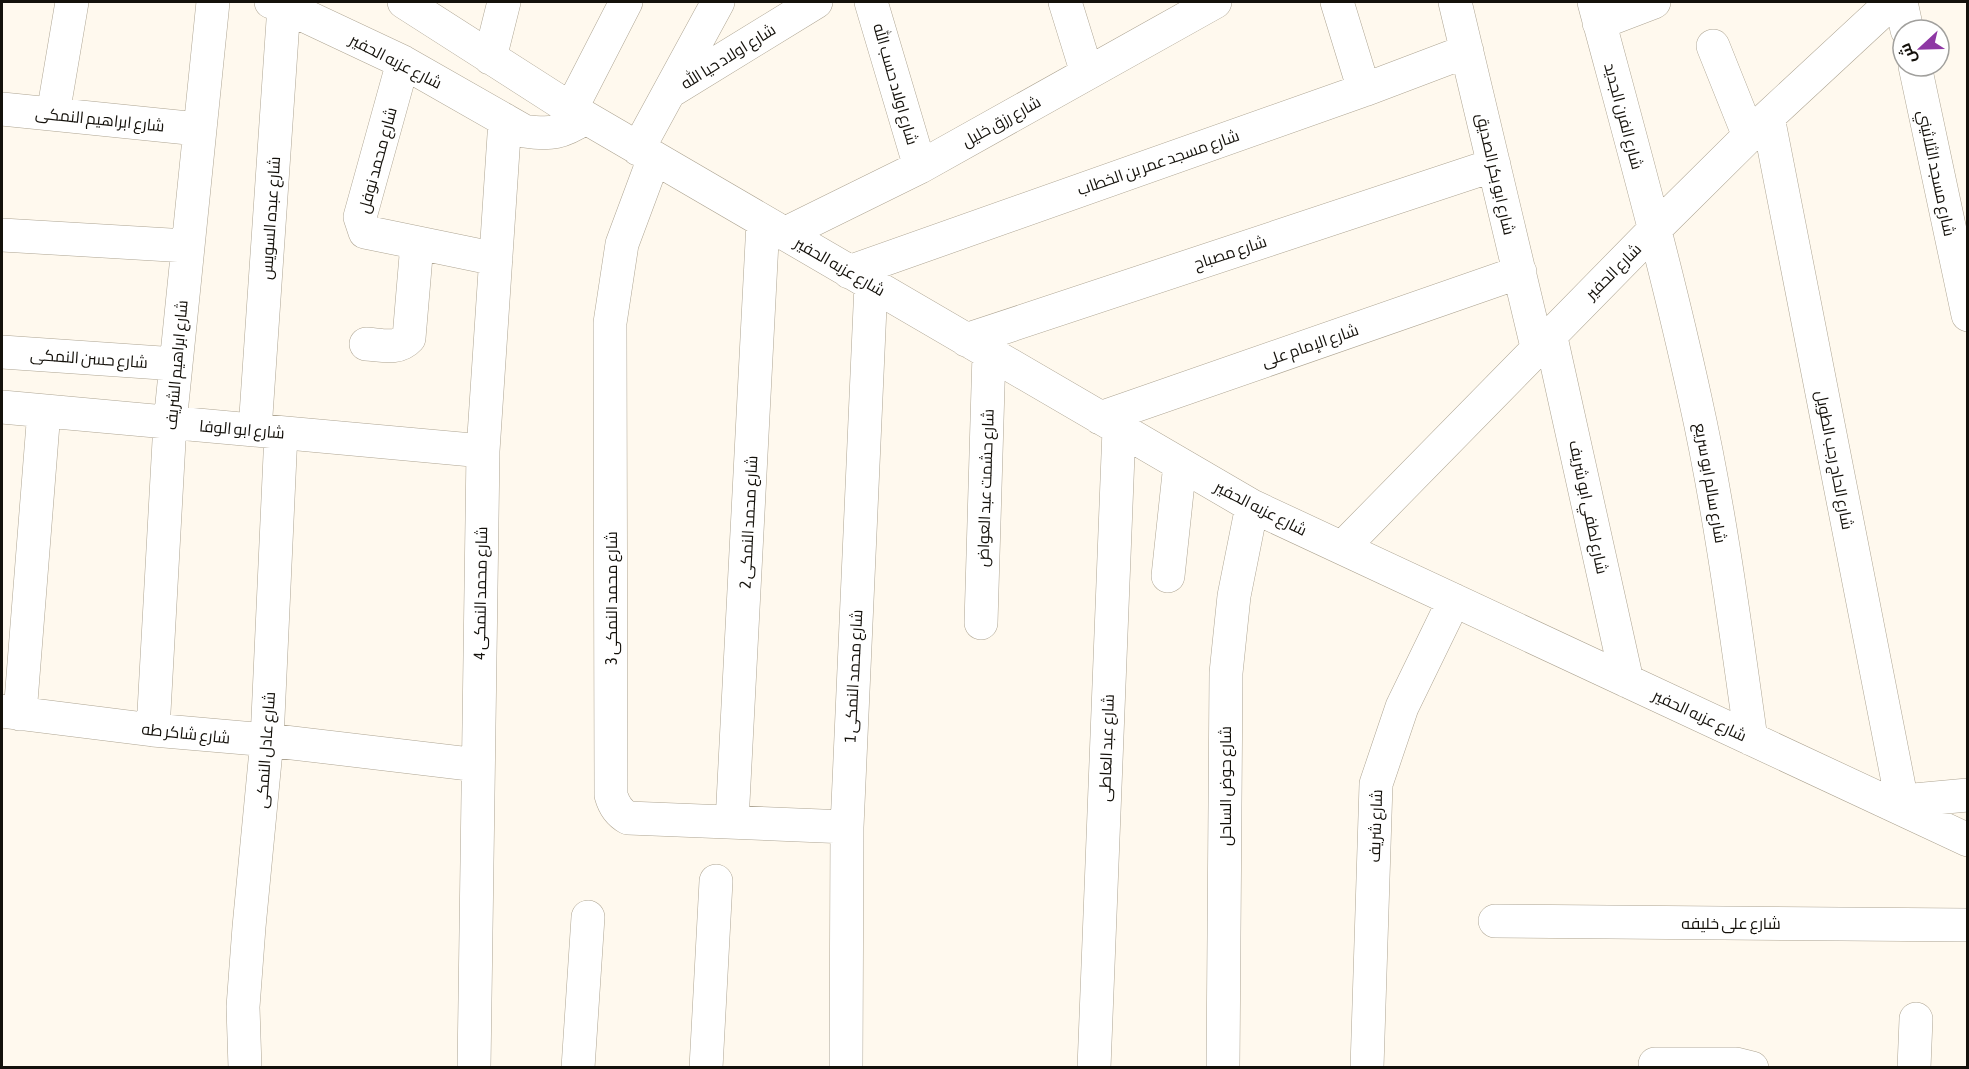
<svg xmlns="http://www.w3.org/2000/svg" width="1969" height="1069" font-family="'Asap Condensed',Cairo,sans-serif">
  <rect width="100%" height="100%" fill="#fff9ee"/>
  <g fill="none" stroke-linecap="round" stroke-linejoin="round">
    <defs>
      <path id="minor" d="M271,2l13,4 119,56 121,69c27,4 38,2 61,-13
        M404,2l167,107 681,397 716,334
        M871,2l49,165
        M1065,2l22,71
        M1337,2l27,88
        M1455,2l82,345
        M1594,2c35,131 72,263 101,396 25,112 40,227 56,341
        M1901,2l6,28
        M1599,23l55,-21
        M1713,46l36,90
        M490,58l14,-56
        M403,62l-43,155 5,15 131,27
        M1915,66l53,249
        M671,91l145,-89
        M2,109l196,20
        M571,109l55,-107
        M53,114l19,-112
        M1768,117l134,685
        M638,149l80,-147
        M654,158l-32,86 -12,79 1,472c3,11 8,18 17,23l219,9
        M784,234l136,-67 295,-165
        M2,235l185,11
        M849,272l515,-182 103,-39
        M1550,333l77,348
        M966,340l528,-175
        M366,344c16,1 32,6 43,-6l8,-94
        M2,352l174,12
        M2,407l481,44
        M1100,418l420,-146
        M255,430l29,-424
        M1342,548l312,-318 114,-113 124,-115
        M1168,576l12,-112
        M981,623l8,-270
        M2,711l151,19 114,10 211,25
        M20,714l24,-303
        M153,730l17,-307 43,-421
        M1892,802l76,-7
        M732,822l31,-600
        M1495,921l473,4
        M1655,1064h81l16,4
        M245,1068l-2,-61 6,-80 18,-187 14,-307
        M474,1068l9,-617 22,-331
        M578,1068l10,-151
        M706,1068l10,-187
        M846,1068l1,-241 24,-543
        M1094,1068l25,-639
        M1223,1068l3,-395 8,-77 18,-90
        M1367,1068l9,-284 26,-77 52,-107
        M1914,1068l2,-49"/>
    </defs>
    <use href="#minor" stroke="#aea593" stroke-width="34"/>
    <use href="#minor" stroke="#fff" stroke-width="33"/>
  </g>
  <g text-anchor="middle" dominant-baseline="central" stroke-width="4.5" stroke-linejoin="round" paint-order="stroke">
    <g font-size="16" fill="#14110b" stroke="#fff">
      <text transform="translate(728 56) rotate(-32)">شارع اولاد حيا الله</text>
      <text transform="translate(396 61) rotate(27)">شارع عزبه الحفير</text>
      <text transform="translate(896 84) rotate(74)">شارع اولاد حسب الله</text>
      <text transform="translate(1624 116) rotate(75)">شارع الفرن الجديد</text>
      <text transform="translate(100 119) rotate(6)">شارع ابراهيم النمكى</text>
      <text transform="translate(1001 121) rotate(-29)">شارع رزق خليل</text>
      <text transform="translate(377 160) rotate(-75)">شارع محمد نوفل</text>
      <text transform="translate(1158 162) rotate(-19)">شارع مسجد عمر بن الخطاب</text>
      <text transform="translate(1937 173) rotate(78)">شارع مسجد الثلاثيني</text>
      <text transform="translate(1496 174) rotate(77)">شارع ابو بكر الصديق</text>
      <text transform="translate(270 218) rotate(-86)">شارع عبده السويس</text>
      <text transform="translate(1230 252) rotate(-18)">شارع مصباح</text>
      <text transform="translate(840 266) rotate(30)">شارع عزبه الحفير</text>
      <text transform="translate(1613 271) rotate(-45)">شارع الحفير</text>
      <text transform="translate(1310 345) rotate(-19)">شارع الإمام على</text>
      <text transform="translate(89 358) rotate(4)">شارع حسن النمكى</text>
      <text transform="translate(176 365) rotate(-85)">شارع ابراهيم الشريف</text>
      <text transform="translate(242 429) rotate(5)">شارع ابو الوفا</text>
      <text transform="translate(1835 460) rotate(79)">شارع الحاج رجب الطويل</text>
      <text transform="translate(1711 483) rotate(80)">شارع سالم ابو سريع</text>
      <text transform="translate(985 488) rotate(-88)">شارع حشمت عبد العواض</text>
      <text transform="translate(1589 507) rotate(78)">شارع لطفي ابو شريف</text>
      <text transform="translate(1261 508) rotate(27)">شارع عزبه الحفير</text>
      <text transform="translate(748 522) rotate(-87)">شارع محمد النمكى 2</text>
      <text transform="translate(480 593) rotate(-89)">شارع محمد النمكى 4</text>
      <text transform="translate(611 598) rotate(-90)">شارع محمد النمكى 3</text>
      <text transform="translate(853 676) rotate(-87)">شارع محمد النمكى 1</text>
      <text transform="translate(1700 715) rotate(25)">شارع عزبه الحفير</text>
      <text transform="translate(186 733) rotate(6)">شارع شاكر طه</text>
      <text transform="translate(1106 748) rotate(-88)">شارع عبد العاطى</text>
      <text transform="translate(265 750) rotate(-86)">شارع عادل النمكى</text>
      <text transform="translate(1225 786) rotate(-90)">شارع حوض الساحل</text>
      <text transform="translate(1375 826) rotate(-88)">شارع شريف</text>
      <text x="1731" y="923">شارع على خليفه</text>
    </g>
  </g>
  <rect width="1969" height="1069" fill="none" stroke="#14110b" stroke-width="6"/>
  <g transform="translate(1921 48) rotate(248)"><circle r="28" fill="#ffffff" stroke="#a1a09d" stroke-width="1.5"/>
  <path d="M0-4.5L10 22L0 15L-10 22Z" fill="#8e37a4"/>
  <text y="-9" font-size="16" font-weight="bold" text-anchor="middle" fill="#14110b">ش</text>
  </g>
</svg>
